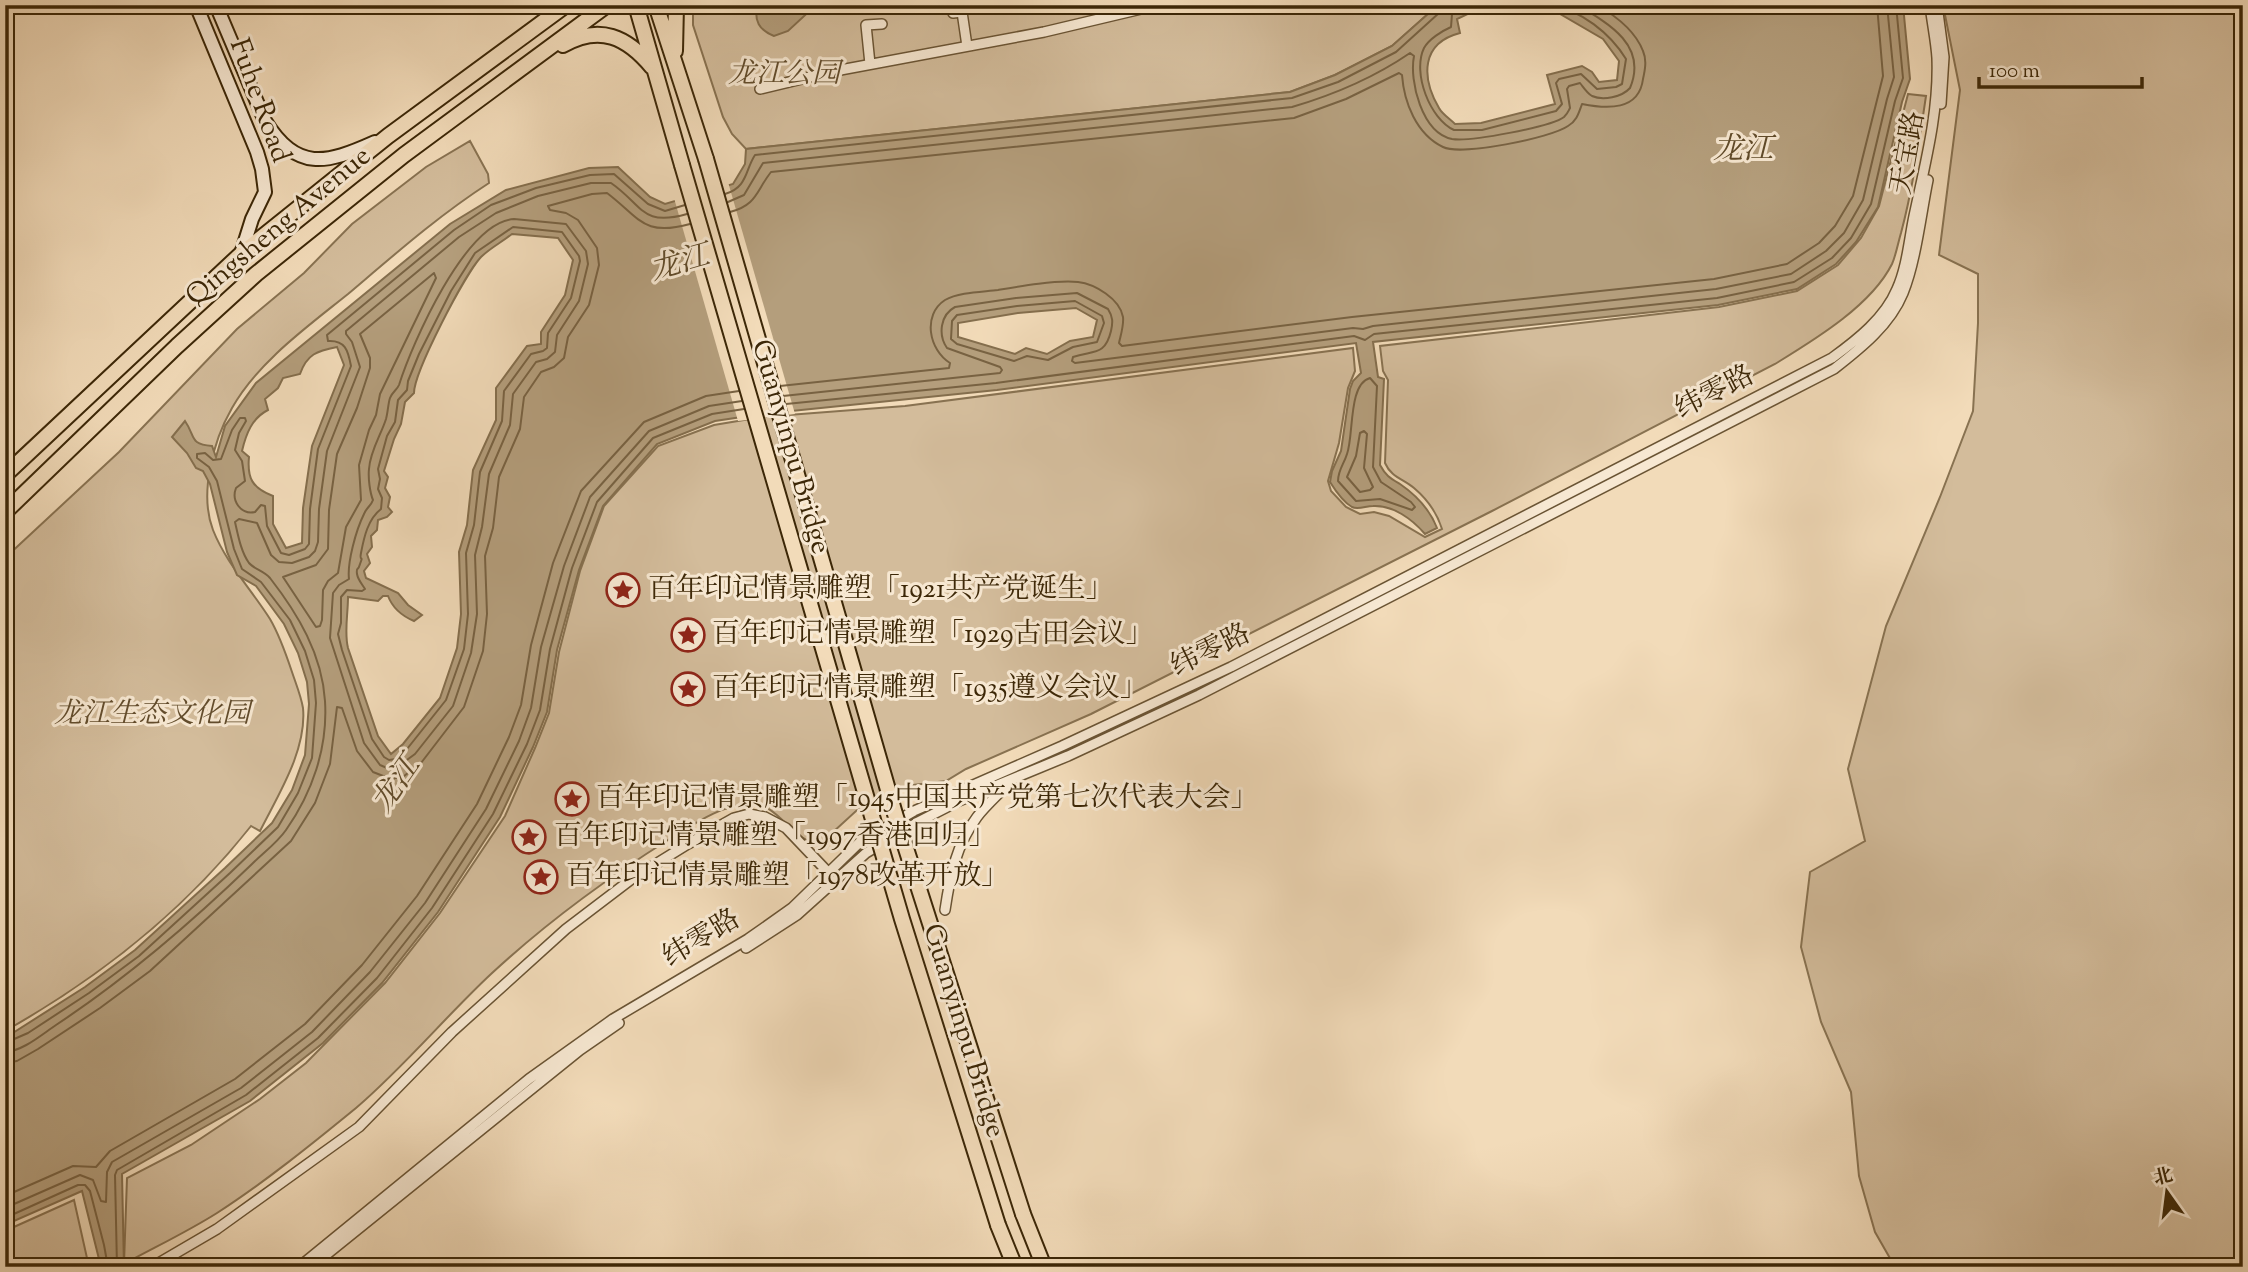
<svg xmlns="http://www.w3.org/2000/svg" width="2248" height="1272" font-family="'Sorts Mill Goudy','Noto Serif SC',serif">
  <rect width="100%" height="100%" fill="#f2dbb9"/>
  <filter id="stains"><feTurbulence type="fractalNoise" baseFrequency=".00286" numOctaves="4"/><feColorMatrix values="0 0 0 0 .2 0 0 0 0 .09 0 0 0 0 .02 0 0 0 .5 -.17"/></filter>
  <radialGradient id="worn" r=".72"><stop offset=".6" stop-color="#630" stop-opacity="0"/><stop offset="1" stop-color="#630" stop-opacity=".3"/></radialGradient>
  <path fill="#d3bc9b" stroke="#887251" stroke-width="2" d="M693,5h745l-46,41 -57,29 -45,17 -544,57 -14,-15 -9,-17 -30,-92z
    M1943,5h300v1262h-348l-20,-35 -16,-56 -8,-84 -30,-70 -20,-75 9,-75 55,-31 -17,-72 38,-143 54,-129 33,-86 5,-88v-49l-39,-19 21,-165z
    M1908,94l18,2c-7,46 -13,92 -25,137 -3,10 -5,22 -9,31 -21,42 -78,76 -117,100l-283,147 -401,203 -125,55 -20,12 -33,4 -35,13 -22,13 -36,33c-30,-3 -41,-42 -71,-40 -29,1 -56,21 -81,36 -62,39 -123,84 -177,134 -46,43 -87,93 -135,134 -44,36 -91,74 -139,105 -30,19 -62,34 -93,51l3,-86 64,-33 69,-46 46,-36 79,-80 55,-70 65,-97 30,-68 14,-35 10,-61 21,-81 24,-65 54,-60 56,-21 48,-8 143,-11 448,-58 2,23 -7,17 -9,55 -11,38 3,10 15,16 14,7 14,-2 15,4 36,21 17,-8c-5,-16 -15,-30 -28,-41 -11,-9 -23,-11 -29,-25l3,-83 -5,-9 -3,-25 339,-39 78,-16 41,-26 23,-27 18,-32z
    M470,141l18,33 1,9c-51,33 -95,72 -141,111 -41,33 -90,68 -116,114 -19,33 -33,86 -19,122 13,33 38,59 57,89 10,17 16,35 22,53 4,12 9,24 11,36 4,42 -25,87 -43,123l-9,-5c-67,85 -152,152 -246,205v-473l114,-106 118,-123 67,-56 48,-49 74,-57z
    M74,1200l15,67h-84v-36z"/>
  <path fill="#b49e7c" stroke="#846e4d" stroke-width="2" fill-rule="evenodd" d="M757,5h59l-28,26 -14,5c-15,-6 -20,-15 -17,-31z
    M1438,5h40l-2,5 -19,9 3,14c-39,10 -39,44 -21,75 3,6 11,11 16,16l26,-1 74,-19 -8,-29 35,-9 10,6 7,10 18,-2 2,-19 -16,-22 -43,-25 -53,-9h396l7,74 -8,23 -24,105 -22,35 -20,22 -39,25 -79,16 -345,37 5,35 6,2 -4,86c6,11 10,13 20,19 16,11 30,26 37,44l-12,6c-13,-15 -32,-29 -52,-28 -7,0 -15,4 -21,1 -9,-5 -17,-17 -22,-25l2,-11 9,-20 9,-62 3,-8 8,-8 -5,-30 -359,47 -235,24 -47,7 -58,23 -54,62 -24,64 -22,80 -10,62 -14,35 -33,70 -62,95 -56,71 -59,60 -73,58 -128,73 2,93h-23l-19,-76 -77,34v-187l80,-51 50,-37 90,-82 47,-45 20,-33 13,-35 4,-51 -2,-22 -9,-29 -14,-29 -28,-38 -19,-11 -10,-23 -17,-68 -7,-13 -7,-3 -9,-15 -15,-16 13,-16c11,16 4,23 27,25l4,11 9,-31 31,-43 194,-159 56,-34 83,-22 29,-1 32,30 15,7 68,-20 12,-20 1,-15 544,-57 45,-17 57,-29zM512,234l46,4 15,22 -8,35 -24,37v12l-14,2 -31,42v32l-23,50 -6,55 -8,27 2,62 -4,34 -17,50 -37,46 -12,10 -13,-18 -30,-88c-4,-16 0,-33 0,-51l30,4 5,-5h5c5,13 14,20 26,25l8,-6 -14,-10 -10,-12 -32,-15 -2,-7 6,-8 -3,-9 5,-7 -1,-11 6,-6 1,-10 9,-3 5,-5 -4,-5 2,-10 -5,-9 3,-11 -4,-6 10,-32 7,-15 4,-22 9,-9c0,-21 51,-119 67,-136 9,-9 21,-15 31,-23zM1076,308l21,12 -4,17 -23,4 -23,13 -21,-6 -11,6 -57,-17v-14l60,-10zM337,347l7,18 -32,81 -9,62 -1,35 -16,5 -13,-24v-28c-21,-8 -26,-18 -24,-39l-7,-6c4,-17 10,-33 26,-41l-3,-11 13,-11 5,-10 17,-4c7,-20 17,-23 37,-27z"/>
  <path fill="#f2dbb9" d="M728,182l67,232 -57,7 -64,-223z"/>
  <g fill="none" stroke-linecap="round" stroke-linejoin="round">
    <path stroke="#786242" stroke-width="2" d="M1470,5l-18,9 -1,13c-9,4 -22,12 -27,21 -12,25 6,71 30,82h28l74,-19 6,-7 -6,-21 3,-4 22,-5 16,15 19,-2 6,-3 4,-25c-16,-26 -45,-49 -76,-54
      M725,194c23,-7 20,-24 30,-39l537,-57 46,-16 58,-30 43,-39 3,-8
      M728,202l16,-7 19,-32 529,-56c41,-12 83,-30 118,-54l4,3c-5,25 8,77 38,83 17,3 99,-12 112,-22 4,-4 4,-5 6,-9l-3,-19 2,-3 11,-3c4,5 7,10 12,13 11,5 30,1 38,-8 18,-43 -22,-65 -53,-83
      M730,212c27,-7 26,-21 41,-40l523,-54 52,-19 53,-26 3,2c2,27 14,59 41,72 18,9 108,-9 125,-21 9,-5 11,-14 14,-22 25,5 57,7 61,-25 2,-9 4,-19 0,-28 -8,-21 -27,-35 -46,-46
      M514,219l52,5 20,27 2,13 -9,37 -22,34 -2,17 -8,7 -11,3 -23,32 -3,31 -21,49 -7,53 -7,28 2,59 -6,39 -18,53 -38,48 -19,14h-9l-7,-3 -16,-22 -34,-105 3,-45 6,-8 10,-6c-2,-16 7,-49 15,-65 2,-6 7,-8 9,-14 -3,-7 -5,-22 -4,-31 1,-18 12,-34 17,-50 2,-7 2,-15 4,-21 2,-6 7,-8 9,-13 13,-41 66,-163 115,-166z
      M513,227l49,5 17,24 1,5 -9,37 -23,35 -1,15 -4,3 -12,3 -27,37 -2,30 -22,51 -6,53 -8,28 2,61 -4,35 -18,51 -39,49 -11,10 -7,1 -5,-3 -12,-18 -30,-89 -4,-16 3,-11v-26l6,-7 15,1 3,-2c-3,-5 -7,-9 -8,-15 -1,-8 1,-2 3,-10 4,-10 -1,-1 1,-11 3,-16 7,-34 20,-44l1,-11 -4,-9 2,-10 -2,-10 9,-33 8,-14 3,-22 9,-10 1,-9 11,-27 32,-63 24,-38z
      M434,273l2,5 -56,116 -4,21 -7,15 -10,35 2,35 -15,27 -8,46 -10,8 -5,9 -1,30 -2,6 -4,1 -33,-50 33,-12 12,-16 1,-39 8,-56 20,-46 13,-40v-10l-10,-24z
      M1075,301l27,15 2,7 -7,19 -24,5 -25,13 -21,-4 -13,5 -57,-17 -6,-5 1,-18 5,-6 60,-9z
      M1370,378l7,8 -4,81 8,15 30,20 4,5 -3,3 -32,-11 -24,2 -18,-20c0,-11 6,-17 9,-27 7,-19 1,-70 23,-76z
      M780,386l169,-18 1,-5c-21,-13 -28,-48 -5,-63 14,-8 37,-8 53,-10 23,-4 57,-10 80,-8 17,2 42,17 45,35 1,8 -2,17 -4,26l3,3 230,-29 362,-38 73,-15 32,-21 16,-17 18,-30 30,-120 -6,-71
      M783,396l217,-23 2,-3 -2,-3 -53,-19c-9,-13 -7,-33 8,-41l61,-9 61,-5 31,16c5,8 5,13 3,22 -6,25 -17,19 -38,26l-1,4 3,2 278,-35 10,1 10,-3 343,-37 75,-15 35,-23 18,-18 19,-33 24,-101 7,-22 -7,-72
      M786,404l210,-21 358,-47 11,4 9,-6 343,-36 77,-16 38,-24 19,-20 20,-34 24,-103 8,-23 -7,-73
      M1364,431l3,3 -3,34 9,19 -3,3 -10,2 -13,-15 9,-21 4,-23z
      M5,1043l23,-10 61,-40 50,-37 91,-83 48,-46 20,-34 14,-35 4,-55 -2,-23 -9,-29 -15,-31 -29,-38 -19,-13 -8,-20 -17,-68 -8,-14 -12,-9v-4l8,-1 8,7 8,-1 11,-29 8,-12h5l1,3 -7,12 -4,17 7,11 3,20 -9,7c-5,13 5,27 19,24l6,-7 4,1 2,20 14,27 8,2 16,-6 4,-5 1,-35 8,-60 33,-83c-3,-16 -6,-26 -23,-25l-1,-6 127,-105 37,-25 45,-17 54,-13 24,-1 34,30 17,7 20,-6
      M5,1052c18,-1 36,-17 51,-27 71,-47 135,-102 196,-161 11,-11 25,-21 34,-34 26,-37 42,-82 39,-129 -3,-47 -27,-87 -55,-123 -6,-7 -16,-9 -21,-15 -8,-11 -11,-28 -14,-41l4,-3 18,4 14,32 8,7 13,1 17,-6 6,-6 3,-9 1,-33 8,-58 33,-84 -8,-25 -6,-8v-3l113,-94 37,-24 42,-17 53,-13h20c32,22 30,44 76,31
      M5,1063l12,-2 21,-12 62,-41 50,-37 141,-130 24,-38 15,-39 7,-57 5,1 15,43 16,21 18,7 13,-3 17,-13 43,-56 19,-56 4,-37 -2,-58 8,-28 6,-51 21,-48 4,-32 17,-25 13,-5 10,-9 4,-21 21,-32 10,-40 -2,-17 -19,-28 -12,-7 -16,-3 -2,-4 44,-12 15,-1c33,25 36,44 83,31
      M5,1196l68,-30 23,1 14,-16 125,-72 70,-55 57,-59 55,-69 60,-92 32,-67 12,-32 10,-60 22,-82 28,-72 63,-69 62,-26 33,-5
      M5,1208l75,-33 13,5 8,21 5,1 1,-30 5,-10 129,-74 71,-56 58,-60 55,-69 61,-94 33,-68 12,-33 10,-61 23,-81 26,-69 59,-66 60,-25 33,-5
      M5,1218l73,-33h7l5,6 14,54 4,22
      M117,1267l-2,-92 2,-5 129,-75 72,-57 59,-60 55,-70 61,-94 34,-70 13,-34 10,-61 22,-81 25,-66 56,-64 59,-24 32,-5"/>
    <defs>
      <path id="street" d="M1937,5l7,52 -3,47
        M953,13l9,-1 5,34
        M870,64l-4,-39 16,-1
        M760,89l75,-18 209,-39 114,-27
        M5,447h1
        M945,910c5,-34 11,-65 32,-93 9,-12 21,-22 31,-33
        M746,948l51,-33 69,-62 52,-31 41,-21 109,-45 131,-61 635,-326c27,-21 56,-44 69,-76 13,-32 18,-79 25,-113
        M152,1267l65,-38 142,-102 93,-95 114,-103 67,-51 55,-34 46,-26 15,-4 16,3 21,11 39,41
        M299,1267l230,-188 84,-60 135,-80 44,-31 68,-66 54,-31 148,-65 169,-79 601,-309c25,-18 53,-40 65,-69 10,-22 12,-49 17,-73 11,-52 25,-104 23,-158 -1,-17 -5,-35 -7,-53
        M311,1267l269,-217 39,-27"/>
      <path id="secondary" d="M196,5l61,147 5,17 3,23 -13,27 -11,35
        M216,5l49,116c32,51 61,43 110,21"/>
      <path id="primary" d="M636,5l46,160
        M656,5l50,154
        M563,45c37,-21 64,-8 89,22
        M675,51l1,-46
        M5,475l236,-221 147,-118 178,-131
        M5,512l172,-166 79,-72 148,-119 203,-150
        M1023,1214l21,53
        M998,1225l17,42"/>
    </defs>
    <use href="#street" stroke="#6a5434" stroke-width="12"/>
    <use href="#secondary" stroke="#3c2707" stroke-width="16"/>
    <use href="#primary" stroke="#3c2707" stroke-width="18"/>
    <use href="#street" stroke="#f7e8d2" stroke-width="9"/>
    <use href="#secondary" stroke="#f7e8d2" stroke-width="12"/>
    <use href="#primary" stroke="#f2dbb9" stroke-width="14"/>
    <defs>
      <path id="primary-bridge" d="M706,159l189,655 128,400
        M682,165l220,754 96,306"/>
    </defs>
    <use href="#primary-bridge" stroke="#3c2707" stroke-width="18" stroke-linecap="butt"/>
    <use href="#primary-bridge" stroke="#f2dbb9" stroke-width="14"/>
  </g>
  <defs>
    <symbol id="sight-ring" viewBox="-11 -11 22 22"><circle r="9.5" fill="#f7e8d2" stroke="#8f2418" stroke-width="1.5"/><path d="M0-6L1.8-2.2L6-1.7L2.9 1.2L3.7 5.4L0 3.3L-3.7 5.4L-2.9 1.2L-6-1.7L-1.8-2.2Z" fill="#8f2418"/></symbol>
  </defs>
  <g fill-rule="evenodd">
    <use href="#sight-ring" x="604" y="571" width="38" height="38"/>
    <use href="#sight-ring" x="669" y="616" width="38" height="38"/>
    <use href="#sight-ring" x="669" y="670" width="38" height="38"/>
    <use href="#sight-ring" x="553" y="780" width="38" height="38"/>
    <use href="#sight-ring" x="510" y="818" width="38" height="38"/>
    <use href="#sight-ring" x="522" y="858" width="38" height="38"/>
  </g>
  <g text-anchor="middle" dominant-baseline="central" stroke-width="6" stroke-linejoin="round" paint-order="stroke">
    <g font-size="28" font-style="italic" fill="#624c2c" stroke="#f7e8d2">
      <text x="784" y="75">龙江公园</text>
      <text x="152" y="715">龙江生态文化园</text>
    </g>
    <g font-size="28" fill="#3c2707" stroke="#f7e8d2">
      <text transform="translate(259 101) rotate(70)">Fuhe Road</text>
      <text transform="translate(1909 153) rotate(-80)">天宝路</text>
      <text transform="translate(279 227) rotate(-40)">Qingsheng Avenue</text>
      <text transform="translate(1715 393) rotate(-27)">纬零路</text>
      <text transform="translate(790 447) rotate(74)">Guanyinpu Bridge</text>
      <text transform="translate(1211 651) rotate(-26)">纬零路</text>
      <text transform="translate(702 939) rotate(-31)">纬零路</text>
      <text transform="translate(963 1031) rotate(73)">Guanyinpu Bridge</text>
    </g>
    <g font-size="28" fill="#3c2707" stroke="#f7e8d2" text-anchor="start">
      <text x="648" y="590">百年印记情景雕塑「1921共产党诞生」</text>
      <text x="712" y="635">百年印记情景雕塑「1929古田会议」</text>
      <text x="712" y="689">百年印记情景雕塑「1935遵义会议」</text>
      <text x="596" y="799">百年印记情景雕塑「1945中国共产党第七次代表大会」</text>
      <text x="554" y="837">百年印记情景雕塑「1997香港回归」</text>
      <text x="566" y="877">百年印记情景雕塑「1978改革开放」</text>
    </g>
    <g font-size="30" font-style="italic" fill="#604b2a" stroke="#f7e8d2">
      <text x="1743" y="150">龙江</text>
      <text transform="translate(680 264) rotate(-16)">龙江</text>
      <text transform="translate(397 785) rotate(-55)">龙江</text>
    </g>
  </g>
  <rect width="2248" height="1272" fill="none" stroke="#f2dbb9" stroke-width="28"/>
  <rect x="7" y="7" width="2234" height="1258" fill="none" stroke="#3c2707" stroke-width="3.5"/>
  <rect x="14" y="14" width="2220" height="1244" fill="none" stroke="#3c2707" stroke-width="2"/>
  <g transform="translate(2167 1192) rotate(346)" stroke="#f7e8d2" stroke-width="5" paint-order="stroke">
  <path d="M0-5L12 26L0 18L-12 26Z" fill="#3c2707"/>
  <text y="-10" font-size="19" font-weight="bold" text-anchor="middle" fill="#3c2707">北</text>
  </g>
  <path d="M1979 77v10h163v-10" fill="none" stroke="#3c2707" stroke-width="3.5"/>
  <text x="1989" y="77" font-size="21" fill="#3c2707" stroke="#f7e8d2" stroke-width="5" paint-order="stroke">100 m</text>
  <rect width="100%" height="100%" filter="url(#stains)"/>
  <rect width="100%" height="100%" fill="url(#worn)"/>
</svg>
